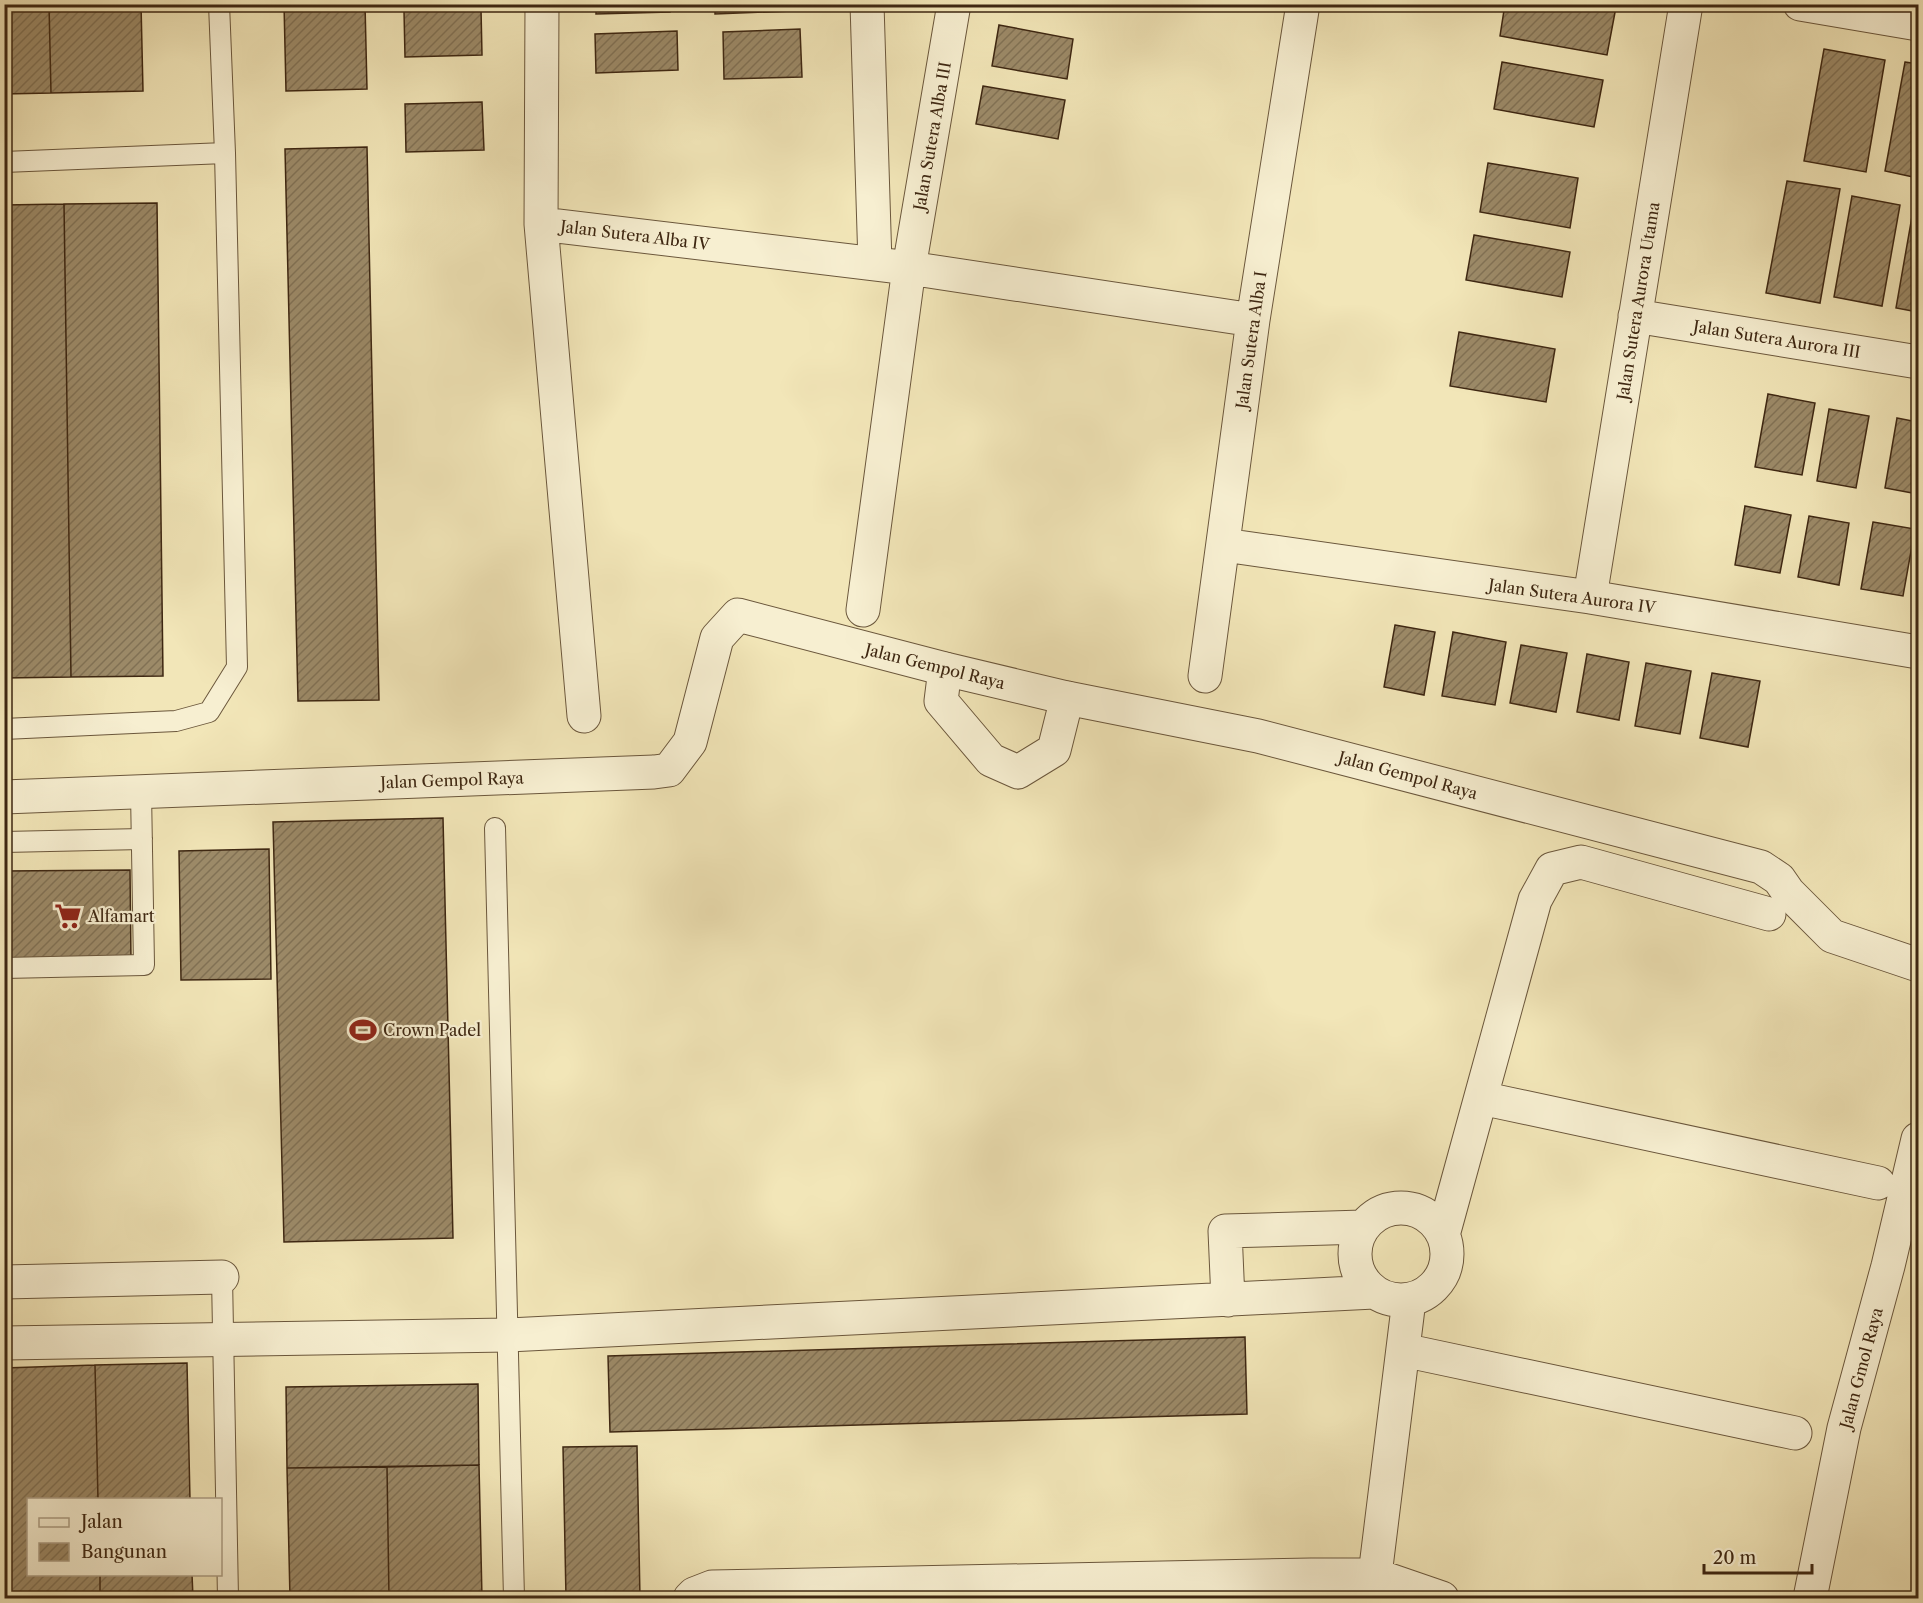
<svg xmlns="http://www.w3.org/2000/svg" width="1923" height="1603" font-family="'Libre Caslon Text',serif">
  <defs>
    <pattern id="building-hatch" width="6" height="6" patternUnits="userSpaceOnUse" patternTransform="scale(1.5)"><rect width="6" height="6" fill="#9c8a68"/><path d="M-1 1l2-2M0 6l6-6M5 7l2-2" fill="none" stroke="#817154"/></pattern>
  </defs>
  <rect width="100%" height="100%" fill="#f2e6b8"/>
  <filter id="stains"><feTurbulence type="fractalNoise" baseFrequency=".00333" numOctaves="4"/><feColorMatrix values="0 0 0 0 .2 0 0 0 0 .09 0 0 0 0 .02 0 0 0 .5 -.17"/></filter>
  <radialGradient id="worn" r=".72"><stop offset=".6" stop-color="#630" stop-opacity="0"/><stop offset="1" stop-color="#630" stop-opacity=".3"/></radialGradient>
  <path fill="url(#building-hatch)" stroke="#3e2712" stroke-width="1.5" d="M4,4h45l2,89 -47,1z
    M49,4h92l2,87 -92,2z
    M284,4h81l2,85 -81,2z
    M596,4h74v8l-74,2z
    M715,4h77v7l-77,3z
    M1049,4h37l-2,7z
    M1505,4h96l15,3 -9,48 -107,-19z
    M481,9l1,46 -77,2 -1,-46z
    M999,25l74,14 -6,40 -75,-13z
    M800,29l2,48 -78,2 -1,-47z
    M677,31l1,39 -82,3 -1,-39z
    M1824,49l61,11 -19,112 -62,-11z
    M1502,62l101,18 -9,47 -100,-18z
    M1905,62l13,2v114l-33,-7z
    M983,86l82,14 -7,39 -82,-15z
    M482,102l2,48 -78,2 -1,-48z
    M367,147l12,553 -81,1 -13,-552z
    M1488,163l90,15 -8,50 -90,-16z
    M1787,181l53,8 -20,114 -54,-10z
    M1852,196l48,9 -18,101 -48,-9z
    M157,203l6,473 -92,1 -7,-473z
    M64,204l7,473 -67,1v-473z
    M1914,205l4,1v106l-22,-4z
    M1474,235l96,17 -8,45 -96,-17z
    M1459,332l96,17 -9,53 -96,-16z
    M1768,394l47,9 -13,72 -47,-8z
    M1829,409l40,7 -13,72 -39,-7z
    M1897,418l21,4v72l-33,-6z
    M1745,506l46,9 -11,58 -45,-8z
    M1809,516l40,7 -10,62 -41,-8z
    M1873,522l42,7 -12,67 -42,-7z
    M1395,625l40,7 -11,63 -40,-8z
    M1453,632l53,10 -11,63 -53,-9z
    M1521,645l46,8 -11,59 -46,-9z
    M1587,654l42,8 -10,58 -42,-8z
    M1646,663l45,8 -11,63 -45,-8z
    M1712,673l48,8 -12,66 -48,-9z
    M443,818l10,420 -169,4 -11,-420z
    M269,849l2,130 -90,1 -2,-129z
    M130,870l1,91 -127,1v-91z
    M1245,1337l2,77 -637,18 -2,-76z
    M187,1363l3,137h-92l-3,-135z
    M95,1365l3,135h-70v74h72v24h-96v-230z
    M478,1384l1,81 -192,3 -1,-81z
    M637,1446l3,152h-74l-3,-151z
    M479,1465l3,133h-93l-2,-131z
    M387,1467l2,131h-99l-3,-130z
    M100,1574h92l1,24h-93z"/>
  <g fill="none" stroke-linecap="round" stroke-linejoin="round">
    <defs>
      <path id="service" d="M4,162l221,-9
        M4,729l172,-8 33,-9 28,-45 -12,-514 -6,-149
        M495,828l19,770
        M4,842l138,-3
        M4,968l140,-3 -3,-173
        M222,1277l6,321"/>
      <path id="minor" d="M542,4l-1,220 43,492
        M867,4l8,260
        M1800,4l118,20
        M541,224l368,44 45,-264
        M1635,316l283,46
        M1224,545l366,52 328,55
        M1590,597l96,-593
        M863,610l46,-342 344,52
        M945,669l-4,32 50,59 27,12 36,-22 13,-52
        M1205,676l48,-356 50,-316
        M1481,1098l397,85
        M1355 1254a46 46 0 1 1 92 0a46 46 0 1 1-92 0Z
        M1443,1235l92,-335 17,-31 29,-7 188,52
        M4,1282l218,-5
        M1228,1300l-3,-69 138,-4
        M4,1343l504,-8 866,-43
        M1403,1350l392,83
        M1375,1575l34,-275
        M690,1598l4,-4 18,-7 599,-12h64l67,23
        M1810,1598l34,-170 44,-162 30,-127"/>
      <path id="tertiary" d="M4,797l650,-25 15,-2 21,-28 27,-104 21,-23 207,54 122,29 191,38 503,131 18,12 9,13 44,44 86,29"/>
    </defs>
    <use href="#service" stroke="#6b573c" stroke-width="22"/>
    <use href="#minor" stroke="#6b573c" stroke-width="35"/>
    <use href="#tertiary" stroke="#6b573c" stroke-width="35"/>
    <use href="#service" stroke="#f7efd1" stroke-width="20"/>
    <use href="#minor" stroke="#f7efd1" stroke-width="33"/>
    <use href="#tertiary" stroke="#f7efd1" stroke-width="33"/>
  </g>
  <defs>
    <symbol id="supermarket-bare" viewBox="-9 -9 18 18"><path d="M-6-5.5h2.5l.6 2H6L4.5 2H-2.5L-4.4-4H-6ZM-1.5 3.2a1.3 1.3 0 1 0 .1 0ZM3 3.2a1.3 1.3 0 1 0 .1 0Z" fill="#8f2418" stroke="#f7efd1" stroke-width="2.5" paint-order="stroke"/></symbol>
    <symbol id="stadium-bare" viewBox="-9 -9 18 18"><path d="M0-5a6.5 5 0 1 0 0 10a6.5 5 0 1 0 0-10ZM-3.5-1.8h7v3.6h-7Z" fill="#8f2418" stroke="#f7efd1" stroke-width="2.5" paint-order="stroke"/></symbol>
  </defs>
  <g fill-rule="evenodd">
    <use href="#supermarket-bare" x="49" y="897" width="38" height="38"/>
    <use href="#stadium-bare" x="344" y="1011" width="38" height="38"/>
  </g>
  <g text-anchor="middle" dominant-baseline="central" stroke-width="4.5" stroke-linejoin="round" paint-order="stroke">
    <g font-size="16" fill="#3e2712" stroke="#f7efd1">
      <text transform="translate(932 136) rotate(-80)">Jalan Sutera Alba III</text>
      <text transform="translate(635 235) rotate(7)">Jalan Sutera Alba IV</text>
      <text transform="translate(1638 301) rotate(-81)">Jalan Sutera Aurora Utama</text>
      <text transform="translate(1777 339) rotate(9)">Jalan Sutera Aurora III</text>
      <text transform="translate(1251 340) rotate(-82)">Jalan Sutera Alba I</text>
      <text transform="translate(1572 596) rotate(8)">Jalan Sutera Aurora IV</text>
      <text transform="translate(935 666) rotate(14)">Jalan Gempol Raya</text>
      <text transform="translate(1408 775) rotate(15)">Jalan Gempol Raya</text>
      <text transform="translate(452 780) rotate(-2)">Jalan Gempol Raya</text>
      <text transform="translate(1861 1368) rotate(-75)">Jalan Gmol Raya</text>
    </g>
    <g font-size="16" fill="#3e2712" stroke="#f7efd1" text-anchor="start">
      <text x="88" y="916">Alfamart</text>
      <text x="383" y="1030">Crown Padel</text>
    </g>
  </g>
  <rect width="1923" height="1603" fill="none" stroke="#f2e6b8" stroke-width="24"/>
  <rect x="6" y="6" width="1911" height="1591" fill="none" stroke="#3e2712" stroke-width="3"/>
  <rect x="12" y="12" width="1899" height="1579" fill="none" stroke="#3e2712" stroke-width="1.5"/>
  <rect x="27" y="1498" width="195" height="78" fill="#f7efd1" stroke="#ad9f85" stroke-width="1.5"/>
  <rect x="39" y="1518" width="30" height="9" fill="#f7efd1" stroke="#ad9f85" stroke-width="1.5"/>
  <text x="81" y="1528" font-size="18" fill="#3e2712">Jalan</text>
  <rect x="39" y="1543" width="30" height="18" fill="url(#building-hatch)" stroke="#ad9f85" stroke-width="1.5"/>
  <text x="81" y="1558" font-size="18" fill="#3e2712">Bangunan</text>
  <path d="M1704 1564v9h108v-9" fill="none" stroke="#3e2712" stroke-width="3"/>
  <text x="1713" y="1564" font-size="18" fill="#3e2712" stroke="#f7efd1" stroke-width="4.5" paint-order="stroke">20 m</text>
  <rect width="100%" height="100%" filter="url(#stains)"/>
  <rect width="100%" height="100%" fill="url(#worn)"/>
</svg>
